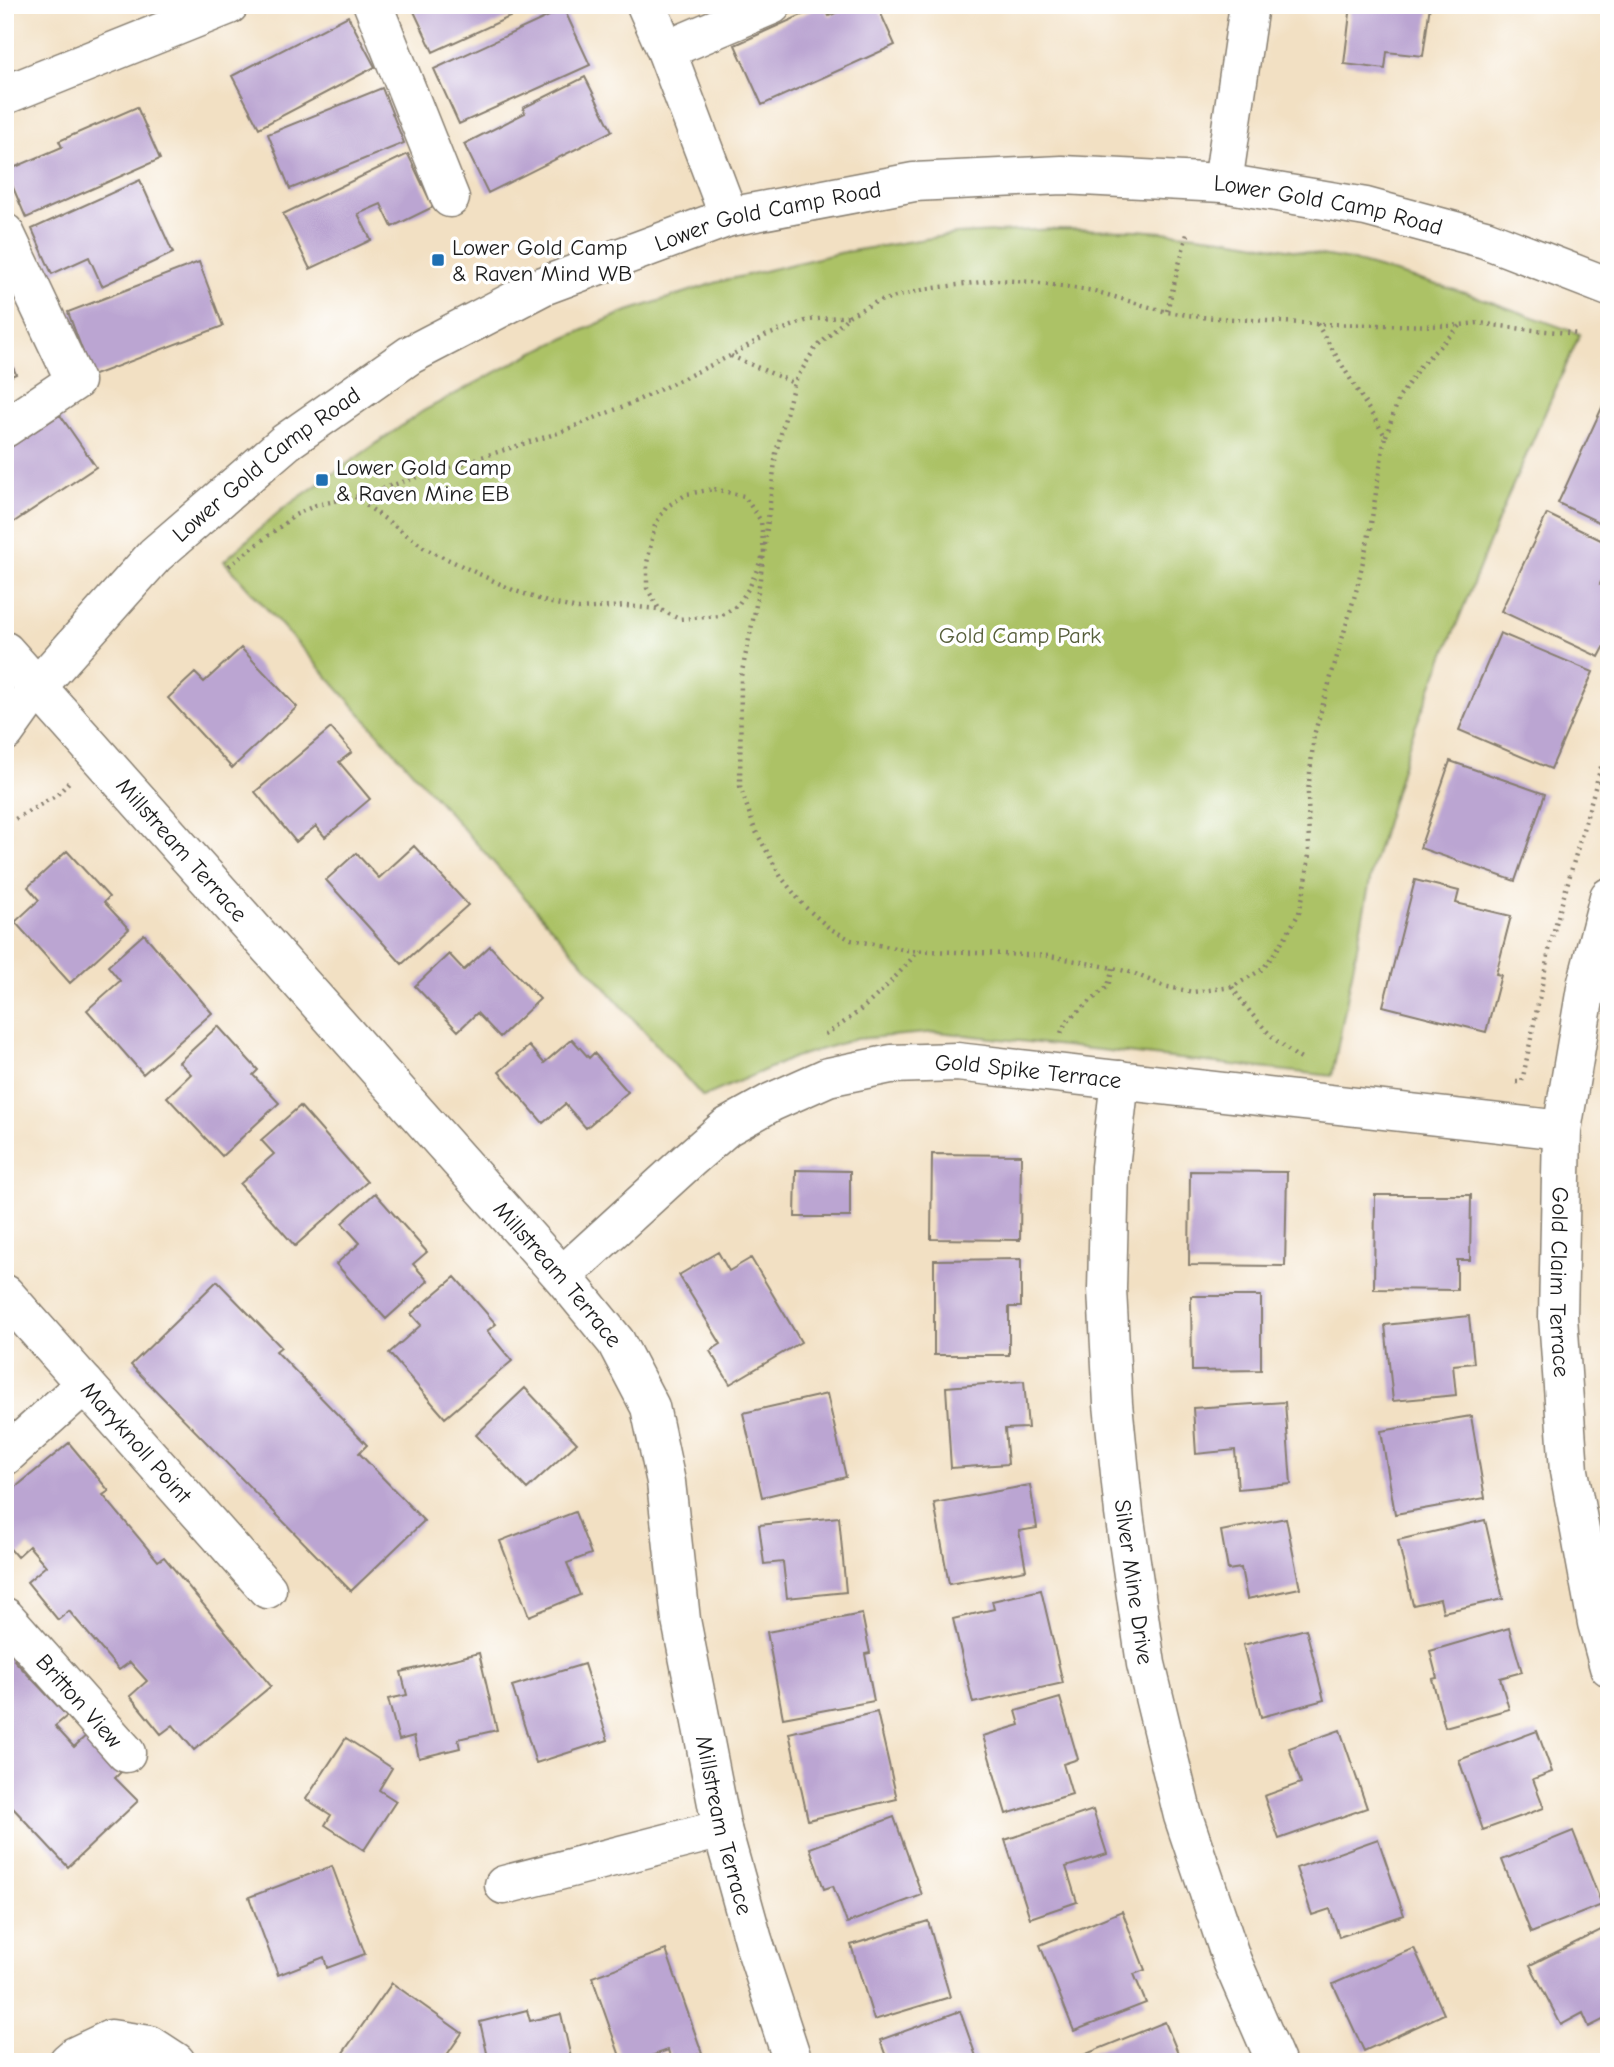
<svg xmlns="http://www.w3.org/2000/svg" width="1614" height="2067" font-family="'Comic Neue',sans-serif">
  <rect width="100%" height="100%" fill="#fff"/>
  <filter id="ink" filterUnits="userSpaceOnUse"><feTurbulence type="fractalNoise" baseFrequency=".0143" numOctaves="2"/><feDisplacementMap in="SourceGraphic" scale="14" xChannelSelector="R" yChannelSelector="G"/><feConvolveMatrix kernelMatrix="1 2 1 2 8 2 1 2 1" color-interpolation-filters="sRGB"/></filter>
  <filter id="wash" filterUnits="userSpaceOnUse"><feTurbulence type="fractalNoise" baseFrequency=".00686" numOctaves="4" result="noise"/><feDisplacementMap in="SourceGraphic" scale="28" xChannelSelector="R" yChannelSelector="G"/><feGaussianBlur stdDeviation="1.57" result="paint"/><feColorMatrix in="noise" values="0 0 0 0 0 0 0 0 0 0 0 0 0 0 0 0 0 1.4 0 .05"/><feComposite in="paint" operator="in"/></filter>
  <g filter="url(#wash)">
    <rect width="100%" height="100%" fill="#f2e0c3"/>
    <path fill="#acc266" stroke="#646f41" stroke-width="2" d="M1055,229l81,1 51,4 36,4 127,22 119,34 111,40 -71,160 -98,244 -38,127 -41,211 -394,-44 -82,7 -61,18 -92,40 -479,-536 57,-51 142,-99 111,-59 88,-39 96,-31 121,-29 117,-19z"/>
    <g id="blocks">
      <path fill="#bba5d2" d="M411,5h125l-103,47z
        M824,5l5,11 24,-11h24l18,40 -133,60 -27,-60z
        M1351,5h79l-7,51 -36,-4 -2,17 -41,-5z
        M564,9l26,56 -131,59 -25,-55z
        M348,16l27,51 -116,61 -27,-52z
        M585,77l27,54 -124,62 -24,-49 61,-31 -2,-5z
        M382,88l22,55 -114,46 -22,-55z
        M137,107l23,52 -134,59 -20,-47 56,-24 -3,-6z
        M408,154l25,53 -41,20 -11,-23 -23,10 13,26 -61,29 -27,-55z
        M140,180l33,73 -71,33 -13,-29 -37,17 -20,-45z
        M199,262l24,64 -131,50 -24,-64z
        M5,350l11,24 -11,5z
        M1605,401l4,2v124l-51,-24z
        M60,415l36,52 -91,61v-77z
        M1547,514l62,30v22l-9,18 9,4v50l-10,19 -98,-46z
        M1500,633l93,39 -42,97 -92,-39z
        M241,648l56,59 -65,61 -64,-70 27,-25 9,9z
        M331,728l21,24 -13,10 31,37 -45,38 -9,-11 -20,16 -41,-50z
        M1450,761l95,33 -30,87 -95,-33z
        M414,846l54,59 -66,59 -76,-84 30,-27 23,25z
        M67,851l42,46 -5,5 25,27 -59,54 -55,-61 24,-22 -11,-13z
        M1415,880l44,11 -3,12 55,13 -15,58 5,1 -15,57 -103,-26z
        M144,934l68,79 -69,61 -56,-64 33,-29 -12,-15z
        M490,946l50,53 -40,38 -23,-24 -19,18 -43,-45 34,-32 15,16z
        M218,1026l40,44 -5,5 26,28 -57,53 -55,-59 24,-23 -12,-12z
        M572,1039l17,19 5,-5 34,39 -42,36 -21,-24 -22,19 -44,-51 30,-26 15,17z
        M300,1106l67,76 -72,64 -55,-62 34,-30 -13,-14z
        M932,1154l89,1 -1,85 -89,-1z
        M796,1170l54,1v46h-55z
        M1190,1171l97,1 -2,94 -96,-1z
        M375,1193l52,59 -14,12 15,17 -42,38 -50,-55 24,-21 -18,-20z
        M1375,1195h96l-1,65h-13v30l-83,-1z
        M718,1252l11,19 22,-13 50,84 -71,42 -20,-33 11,-7 -42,-69z
        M1021,1259v48h-12v48h-75v-95z
        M455,1277l41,47 -9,7 25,30 -67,57 -56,-65 32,-28 -10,-11z
        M217,1281l64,66 -5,4 91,94 -8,8 65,68 -73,70 -220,-226z
        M1191,1296h70v74l-69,1z
        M1469,1316l5,47 -21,2 3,30 -63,6 -8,-76z
        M1024,1381l4,47 -23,1 3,35 -57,4 -5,-81z
        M525,1388l52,55 -50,46 -51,-54z
        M827,1394l19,83 -84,20 -19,-84z
        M1285,1402l6,82 -53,5 -3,-39 -39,4 -3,-46z
        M1471,1416l14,82 -90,16 -14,-83z
        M69,1443l40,48 -6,4 55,66 6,-4 107,129 -77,64 -21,-25 -12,9 -31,-38 17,-15 -17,-19 -11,8 -50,-59 -11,9 -31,-38 19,-16 -17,-20 -12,11 -12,-14v-47z
        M1030,1485l7,43 -18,3 7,39 -77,14 -15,-81z
        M575,1512l16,42 -24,9 13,32 -51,21 -29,-75z
        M839,1517l7,75 -59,6 -4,-36 -19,2 -5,-39z
        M1286,1518l14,70 -53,11 -6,-31 -13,2 -7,-39z
        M1485,1520l18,79 -60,13 -3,-13 -27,6 -15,-65z
        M1041,1590l22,93 -90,20 -20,-84 41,-10 -2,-8z
        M862,1614l8,39 -5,1 9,47 -91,17 -16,-86z
        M1509,1628l13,44 -22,6 9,31 -64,18 -13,-48 5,-1 -7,-27z
        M1306,1629l18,71 -63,17 -18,-72z
        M5,1632l19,19 -10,9 53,56 -12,10 19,21 18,-17 34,37 -11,11 23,23 -70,66 -56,-60 -7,6z
        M479,1653l18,77 -39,9 2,9 -41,10 -5,-22 -15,4 -11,-41 19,-4 -6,-23z
        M584,1664l24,76 -72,23 -24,-77z
        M1060,1698l18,61 -15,5 9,30 -66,20 -23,-78 37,-11 -4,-14z
        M877,1712l20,87 -89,21 -19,-87z
        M1340,1730l27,78 -88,31 -15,-43 37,-13 -12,-35z
        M1537,1731l15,41 -19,7 11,29 -61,22 -24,-70z
        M346,1738l46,30 -13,22 17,11 -32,49 -39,-25 6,-10 -25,-16z
        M1093,1810l14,44 -41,13 11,35 -47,16 -25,-78z
        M894,1817l28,78 -75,28 -14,-37 -9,3 -14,-41z
        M1573,1831l29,74 -71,28 -29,-73z
        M1378,1839l26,76 -65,22 -9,-28 -18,6 -16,-47z
        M332,1866l33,88 -38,14 -3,-11 -46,18 -29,-78z
        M1122,1911l23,59 -11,4 12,29 -72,28 -34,-86z
        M928,1921l22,76 -76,23 -23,-75z
        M1609,1926v91l-20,10 -6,-14 -22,12 -31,-60z
        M1414,1948l30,66 -80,37 -31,-67z
        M666,1950l36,103 -25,9h-5l-4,-12 -34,12h-12l-30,-85z
        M392,1983l70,50 -20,29h-94l-8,-5z
        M527,2010l3,11 31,-7 11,48h-83l-9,-40z
        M960,2011l18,51h-90l-8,-22z
        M1165,2022l16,38 -5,2h-93l-2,-6z"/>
    </g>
  </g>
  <g filter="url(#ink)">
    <use href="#blocks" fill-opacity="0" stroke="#877e70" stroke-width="2"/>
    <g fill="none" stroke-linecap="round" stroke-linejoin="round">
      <defs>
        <g id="minor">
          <path d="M373,5l77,193"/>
          <path d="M646,5l20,45 63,167"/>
          <path d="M666,50l106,-45"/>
          <path d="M5,95l224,-90"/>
          <path d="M1223,183l26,-178"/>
          <path d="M5,233l70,148 -70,47"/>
          <path id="s1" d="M5,651l557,625 54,66 34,65 16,75 15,138 41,209 31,111 40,122"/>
          <path id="s2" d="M5,732l32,-45 118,-132 131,-113 124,-87 133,-69 186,-69 185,-35 148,-7 161,8 143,24 119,32 124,48"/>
          <path id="s3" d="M1609,897l-22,85 -25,148 -4,187 11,154 28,152 12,44"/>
          <path id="s4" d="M1120,1080l-10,87 -3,122 6,115 11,109 22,151 37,152 49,145 44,101"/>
          <path id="s5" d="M562,1276l127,-116 38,-33 45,-25 56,-25 63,-13 66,-2 605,68"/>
          <path id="s6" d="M5,1294l262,295"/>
          <path d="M5,1456l80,-72"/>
          <path id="s7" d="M5,1617l121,136"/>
          <path d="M504,1885l218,-56"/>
          <path d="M68,2062l7,-6 36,-17 39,6 26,17"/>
        </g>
      </defs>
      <use href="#minor" stroke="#877e70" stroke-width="41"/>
      <path stroke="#877e70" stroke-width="4.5" stroke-dasharray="2 5" stroke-linecap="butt" d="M1167,311l20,-77
        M1317,324l68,112 -15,94 -13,58 -43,147 -6,57 1,61 -3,29 -7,31 -16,28 -20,28 -31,18 -39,5 -30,-6 -30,-13 -20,-5 -63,-12 -143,-6 -56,-10 -22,-12 -25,-22 -23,-29 -26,-47 -15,-44 1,-110 14,-65 9,-58 12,-100 18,-70 20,-33 36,-35 26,-13 50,-13 71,-9 36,2 61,9 73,21 34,5 116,7 133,2 29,-3 44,6 57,5
        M731,356l63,27
        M1386,436l13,-38 21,-32 40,-40
        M714,489l30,7 17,25 3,32 -14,33 -12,19 -17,11 -42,3 -20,-10 -12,-21v-25l8,-38 11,-18 21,-13z
        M355,497l71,52 87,41 34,12 31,7 48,-3 32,3
        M229,566l66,-51 21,-10 39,-8 203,-64 76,-31 96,-46 35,-20 43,-16 42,-4
        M5,828l5,-6 47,-27 12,-13
        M1232,987c19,28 40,54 69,72
        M1061,1033l5,-11 42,-36 5,-18
        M825,1034c37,-20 67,-52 94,-84
        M1516,1082h6l29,-141 50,-174 8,-17"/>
      <use href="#minor" stroke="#fff" stroke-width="38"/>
    </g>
  </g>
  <g fill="#1f6fb2" stroke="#fff" stroke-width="2.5">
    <rect x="431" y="253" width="14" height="14" rx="3.5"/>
    <rect x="315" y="473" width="14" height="14" rx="3.5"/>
  </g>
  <g text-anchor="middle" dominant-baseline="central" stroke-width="7" stroke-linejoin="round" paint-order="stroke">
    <g font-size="23" fill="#1c1c1c" stroke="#fff">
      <text stroke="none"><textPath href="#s2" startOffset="1510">Lower Gold Camp Road</textPath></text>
      <text stroke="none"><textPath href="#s2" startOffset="943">Lower Gold Camp Road</textPath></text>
      <text stroke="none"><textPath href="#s2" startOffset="376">Lower Gold Camp Road</textPath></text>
      <text stroke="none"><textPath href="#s1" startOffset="266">Millstream Terrace</textPath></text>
      <text stroke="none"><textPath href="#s5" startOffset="537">Gold Spike Terrace</textPath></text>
      <text stroke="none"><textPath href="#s1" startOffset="833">Millstream Terrace</textPath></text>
      <text stroke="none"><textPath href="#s3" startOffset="390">Gold Claim Terrace</textPath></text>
      <text stroke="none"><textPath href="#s6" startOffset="198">Maryknoll Point</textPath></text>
      <text stroke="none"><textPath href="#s4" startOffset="504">Silver Mine Drive</textPath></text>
      <text stroke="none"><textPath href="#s7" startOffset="112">Britton View</textPath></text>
      <text stroke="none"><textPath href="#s1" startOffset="1421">Millstream Terrace</textPath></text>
    </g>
    <g font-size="23" fill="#1c1c1c" stroke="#fff" text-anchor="start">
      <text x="452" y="247">Lower Gold Camp<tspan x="452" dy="26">&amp; Raven Mind WB</tspan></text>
      <text x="336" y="467">Lower Gold Camp<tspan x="336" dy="26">&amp; Raven Mine EB</tspan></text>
    </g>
    <g font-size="23" fill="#565e3a" stroke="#fff">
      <text x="1020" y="635">Gold Camp Park</text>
    </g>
  </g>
  <rect width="1614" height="2067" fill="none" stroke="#fff" stroke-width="28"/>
</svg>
